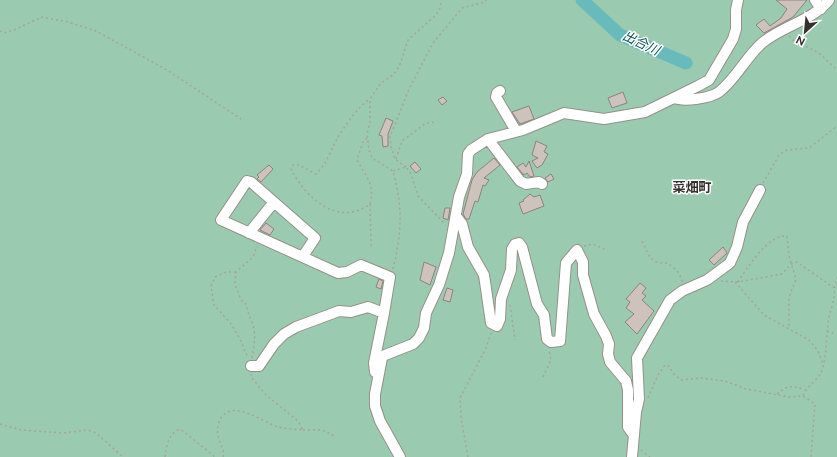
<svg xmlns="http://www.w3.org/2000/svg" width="837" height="457" font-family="Raleway,'Noto Sans JP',sans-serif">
  <rect width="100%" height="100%" fill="#eee8dd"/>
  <path fill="#9acbb1" d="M0,0h837v457h-837z"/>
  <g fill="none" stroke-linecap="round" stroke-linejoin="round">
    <path stroke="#69bbbb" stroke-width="13" d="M582,0l38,35 66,28"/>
  </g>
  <path fill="#cec2bc" stroke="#8d837d" d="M776,0h31l-14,17 -29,16 -8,-8 8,-6 6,7 11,-8 6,-9z
    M623,92l4,11 -15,5 -4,-10z
    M443,97l4,4 -5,4 -4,-5z
    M529,106l5,13 -14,5 -8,-12z
    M386,118l7,3 -5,13v12l-5,1 -1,-11 -3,-1z
    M536,141l11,5 -3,6 4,2 -6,11 -5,3 -5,-7 6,-3 -6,-3z
    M494,158l6,7 -16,13 5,2 -4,6 -2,-1 -5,17 -3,-1 -6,18h-3l-3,-5 9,-34 5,-8z
    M529,161l5,15 -4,1 -3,-4 -3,2 -7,-8 6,-4 3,4z
    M415,162l6,7 -5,4 -6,-7z
    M269,165l4,4 -12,13 -4,-3 2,-2 -2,-2z
    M551,174l3,5 -6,3 -3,-4z
    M530,194l4,3 6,-2 4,11 -21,8 -4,-11 5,-2 -1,-1z
    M445,208h5l-2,12 -5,-2z
    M266,223l8,6 -4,6 -10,-5z
    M723,247l4,6 -13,12 -5,-5z
    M424,262l12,5 -6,18 -10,-5z
    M379,279l4,2 -2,8 -5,-2z
    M640,283l6,5 -4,5 4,3 -4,4 12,11 -17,23 -12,-12 9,-8 -8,-6 4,-6 -4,-3z
    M447,288l6,2 -3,12 -7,-2z"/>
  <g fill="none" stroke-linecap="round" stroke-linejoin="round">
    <defs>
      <path id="minor" d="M815,0l6,9
        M500,91l-3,2 -1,4 20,34
        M675,98c9,4 36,0 44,-6 17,-13 27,-35 43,-49 20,-17 50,-22 67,-43
        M488,139l32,42 6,3 13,-2 3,2
        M456,216l6,8 6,23 16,28 7,48 6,3 3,-7 1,-20 10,-29 1,-21 3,-5 4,-1 3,4 15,57 7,11 3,24 4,3 9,-1 6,-78 11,-13 6,12v13l11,39 12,22 3,8 -1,10 2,8 16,19 2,9v37l5,7
        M249,233l25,-31
        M303,256l12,-18 -64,-56 -4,-1 -26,39 117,53 9,-1 14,-7 29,12 -6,36
        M251,366h8l15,-22 10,-10 12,-7 43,-16 12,1 17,-5 16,6 -10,50 1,9
        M400,457l-20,-36 -5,-15v-12l7,-36 3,-3 28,-11 6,-6 5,-10 2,-15 13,-28 10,-32 10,-56 8,-23 1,-20 3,-4 17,-11 35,-9 41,-17 40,6 41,-7 53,-26 11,-6 24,-41 3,-10v-19l2,-10
        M632,457l4,-45 3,-13 -2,-41 33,-58 12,-9 25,-11 23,-17 7,-16 6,-25 17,-32"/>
    </defs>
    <use href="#minor" stroke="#969087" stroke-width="12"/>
    <path stroke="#a7a39a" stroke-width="1.5" stroke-dasharray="2 3" stroke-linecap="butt" d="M0,31l4,2 10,-3 28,-13 26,5 28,9 71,39 74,49
      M789,36l4,4 26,13 18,17
      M367,138l-4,4 -6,18c9,17 18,23 13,44 -32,24 -65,-7 -79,-35l2,-4h6l17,9c11,-10 14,-23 21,-35 7,-12 22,-34 33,-40
      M396,159l6,-18 24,-18 10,-1
      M406,167l-11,-8 -4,-12 -1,-10 19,-48 24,-46 29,-35 23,-6 1,-2
      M393,171l13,-4 5,7 7,22 27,28
      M763,183l16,-28 8,-5 22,-2 28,-22
      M370,204l1,42
      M642,241c8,15 7,23 26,22l10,9 5,10
      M584,246l9,-2 13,6
      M393,269c9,-38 10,-60 0,-98l-21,-13 -3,-8 -2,-16 3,-12v-23l11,-16 12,-8 6,-8 9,-27 28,-25 4,-7 2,-8
      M236,272h-10l-11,5 -4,9 3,19 17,19 9,15 8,19
      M721,281l17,1 44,-8 9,-10 6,-2 37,26c2,13 -5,23 -6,36 -2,15 -1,31 -6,46 -4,11 -14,14 -19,26
      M735,282l29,33 45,25 9,11 5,13
      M738,282c9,-14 30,-48 49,-46l2,20 7,23 -7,18v31
      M834,288l3,-11
      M510,305l5,35
      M827,331l10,3
      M252,358c2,-13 5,-25 -1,-38 -2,-6 -4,-9 -4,-15l-6,-5 -6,-16 1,-12 17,-15 4,-11
      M543,377l8,-17 -2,-10
      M777,394c11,-9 15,-9 28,-4
      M648,398l10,-23 7,-10 4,1 4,7 8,7 19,-2 25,3 21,8 43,8 14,-1 12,8 -4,53
      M0,424l21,6 42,3 25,-3 8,3 27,24
      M303,430h19l13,6
      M641,450l9,7
      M165,457c1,-11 3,-20 12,-27l6,1 32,26
      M223,457c3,-11 -10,-17 -4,-35 10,-26 43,0 59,5 8,2 17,2 25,3l-5,-9 -32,-26 -14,-17 -1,-4
      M468,457l-7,-39 -1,-20 26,-50 5,-15"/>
    <use href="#minor" stroke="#fff" stroke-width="10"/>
  </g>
  <g text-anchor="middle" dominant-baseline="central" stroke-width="3" stroke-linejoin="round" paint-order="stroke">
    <g font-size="13" font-style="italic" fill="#0e5657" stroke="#fff">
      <text transform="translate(641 43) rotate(25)">出合川</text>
    </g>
    <g font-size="13" font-weight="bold" fill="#34312d" stroke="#fff">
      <text x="692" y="187">菜畑町</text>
    </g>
  </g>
  <g transform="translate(805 32) rotate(207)" stroke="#ffffff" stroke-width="3" paint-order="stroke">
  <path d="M0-3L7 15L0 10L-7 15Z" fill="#34312d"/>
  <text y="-6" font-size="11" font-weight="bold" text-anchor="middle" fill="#34312d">N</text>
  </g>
</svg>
